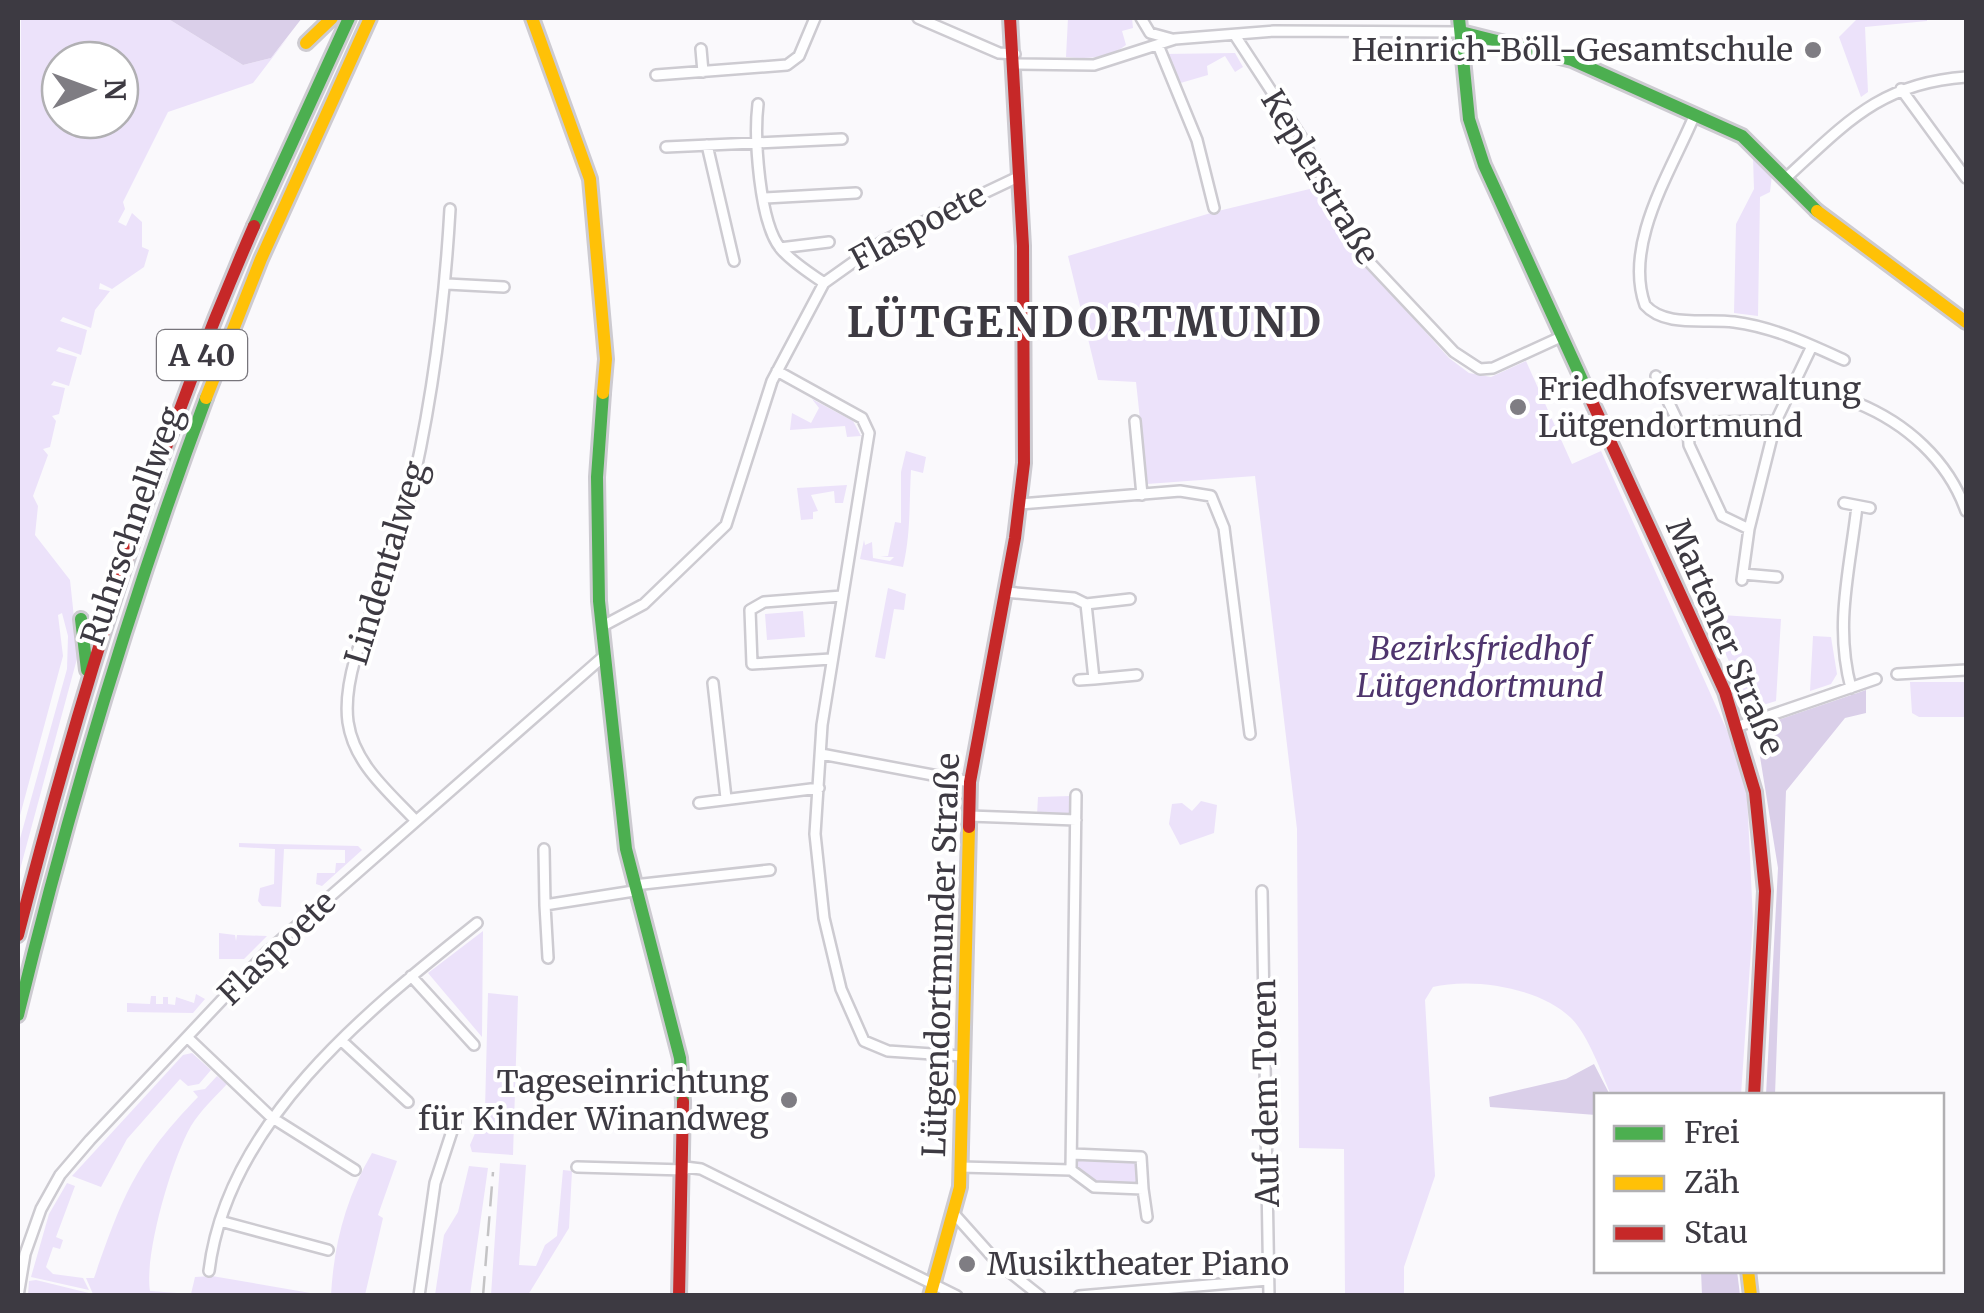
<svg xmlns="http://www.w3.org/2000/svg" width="1984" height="1313" font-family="Merriweather,serif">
  <rect width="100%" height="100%" fill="#faf9fc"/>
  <path fill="#ece2fa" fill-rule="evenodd" d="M21,18h146l76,47 28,-7 18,-22 -36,47 -85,29 -45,90 2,7 -7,13 8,4 6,-13 10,9v25l7,3 -5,17 -32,22 -12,-6 -1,6 11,2 -15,19 -4,18 -28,-11 -3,4 27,9 -6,25 -22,-8 -3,4 21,6 -8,29 -15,-5 -3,4 14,3 -6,26 -7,2 4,5 -6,26 -7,2 5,6 -15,41 5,10 -3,29 35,45 8,75 -60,222v-31l49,-177 1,-33 -6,-23 -4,2 5,41 -45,167zM60,60h60v60h-60z
    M1068,18h64l1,10 -11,3 4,14c-18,14 -38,14 -60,12z
    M1858,18h69v3l-62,6 3,65 -7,5 -22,-60z
    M1235,53l8,14 -8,5 -10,-16 -18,10 1,9 -31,9 -13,-30z
    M1753,158l19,17 -2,17 -10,5 -2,119 -24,-3 2,-89 18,-35z
    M1318,187l37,67 94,104 20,15 22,4 35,-16 46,103 29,-13 129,286 17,57 6,127 -12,174h-130c-10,-23 -22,-58 -39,-76 -30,-31 -99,-42 -139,-32l-8,13 10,176 -31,91v28h-59l-1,-146 -45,-1 -2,-319 -42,-353 -108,8 -11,-102 -38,-2 -30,-124 146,-44z
    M812,399l41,22 8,15 -14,1 -2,-11 -55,4 2,-17 19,10 8,-15z
    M906,451l20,6 -3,16 -12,-3c-2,34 0,62 -8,97l-43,-8 4,-19 1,5 7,-3 1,16 17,3 4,-4h-14l8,-1 7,-34 6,1v-51z
    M847,485l-4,18h-8l-1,-12 -23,4 7,16 -5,1v7l-12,1 -4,-32z
    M888,588l18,6 -2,16 -10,-1 -9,50 -10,-2z
    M803,611l2,26 -38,3 -2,-26z
    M1708,614l73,5 -5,82 -26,8z
    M1813,636l18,1 6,37 -6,10 -21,7z
    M1910,682h56v35h-47l-7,-4z
    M1038,797l32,-1 2,18 -35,1z
    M1201,801l16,4 -3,28 -34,12 -11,-21 3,-20 10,-1 10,8z
    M239,843l119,3 4,4 -40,36 -6,-2 1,-11h18l1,-10h9v-13l-61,-1 -3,58 -19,-1 -4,-5 2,-13 14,-4 1,-35 -36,-2z
    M483,931l-1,106 -54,-64z
    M219,933l16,2 1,6 1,-6 30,1 -23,23h-25z
    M488,993l30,3 -5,159 -41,-3 -2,-7 15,-35z
    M196,994l9,5 -12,14 -66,-1v-9l23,1 1,-8h5v8h7v-7h5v7l7,1 1,-8 18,6z
    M192,1053l19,17 -12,14 -11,2 -8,-7 -53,60 -26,48 -29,-11 111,-121z
    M217,1076l10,8c-12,13 -27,27 -36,42 -19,33 -47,128 -41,165l41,3 4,-17 17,-1 110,19h-294l1,-14 7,-1 57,14 -7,-16h8c29,-83 42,-117 104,-181l-5,-6 12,-2z
    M372,1153l25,8 -19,54 5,3 -18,77h-34c3,-52 15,-97 41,-142z
    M1084,1157l54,4 1,22 -44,2 -18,-16 1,-10z
    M500,1163l26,2 -7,100 17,1 9,-21 12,-9 6,-66 9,1 -3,57 -41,67h-37z
    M469,1166l19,2 -18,127h-35l9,-60 14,-23z
    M67,1183l8,3 -19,51 7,3 -3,9 -7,-2 -7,20 7,7 30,4 6,12 -58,-13 18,-63z"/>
  <path fill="#dacfe9" d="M167,18h135l-31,40 -28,7z
    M1866,690v23l-21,5 -59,73 -11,304h-9l12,-227 -22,-136 7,-7z
    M1594,1064l16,31 -14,1v19l-106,-8 -1,-10 77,-18z
    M1701,1271h36l3,24h-38z"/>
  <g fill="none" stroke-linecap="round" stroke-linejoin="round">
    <defs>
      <path id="street" d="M918,18l81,35 16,1
        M1141,18l9,15 22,6
        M1236,37l66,101 57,113 95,101 26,17 13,-1 70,-32
        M1158,45l39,95 17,68
        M701,49l2,23
        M1016,64l78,1 81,-26 99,-8 187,1
        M656,75l131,-10 12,-9 16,-38
        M1901,89l65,89
        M758,104c-4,33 1,119 23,145 12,14 29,24 43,34
        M1695,114c-23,56 -72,129 -50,191 20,23 62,13 89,17 39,5 75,22 110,38
        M707,145l27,116
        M666,147l176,-8
        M1787,177c60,-55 94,-94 179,-100
        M765,198l91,-5
        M780,248l49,-6
        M447,284l57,3
        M777,371l85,47 7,15 -47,292 -7,109 9,84 17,71 23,52 24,10 74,5
        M1656,376l22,46 10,9
        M1857,403c49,20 91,57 109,108
        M1135,421l7,74
        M1776,421l-27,108 -27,-13 -33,-71 -1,-14 19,-9 69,-1 36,-75
        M1844,503l26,5
        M1020,504l160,-13 31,5 13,32 26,206
        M1743,574l34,3
        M1742,580l7,-51
        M1005,592l69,6 12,6 8,75 -15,1
        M1086,604l44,-5
        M601,627l43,-23 82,-79 46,-144 52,-98 59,-42 137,-65
        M831,659l-79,5 -2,-54 14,-8 78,-6
        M1897,674l69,-4
        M1094,679l43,-4
        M713,683l13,115
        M1851,688c-17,-63 -1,-119 6,-182
        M1739,726l137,-47
        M821,754l149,28
        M699,803l120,-15
        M969,816l107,4
        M416,821c-27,-29 -62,-57 -68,-99 -8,-61 41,-138 55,-197 27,-105 41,-209 47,-316
        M544,849l1,56 89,-14
        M634,885l136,-15
        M1262,891l7,405
        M545,905l3,53
        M411,976l63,69
        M187,1037l84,80 84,53
        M343,1042l65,60
        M577,1167l108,3
        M685,1167l16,2 256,127
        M960,1167l111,3 23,17 49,2 -2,-32 -69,-3
        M1071,1170l5,-375
        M1143,1189l4,28
        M955,1215l42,47 43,34
        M220,1221l108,29
        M209,1271c18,-149 158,-260 268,-348
        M18,1296l7,-42 16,-45 19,-34 30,-35 177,-188 337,-296
        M419,1296l16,-113 20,-61
        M1079,1296l189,-16"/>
      <path id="fast" d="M1459,18l10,101 15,46 104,228
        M1461,32l111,28 170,76 75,75
        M254,226l95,-208
        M603,393l-6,84 2,124 27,248 54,209 3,44
        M81,619l6,51
        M18,1015c51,-210 113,-415 188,-617"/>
      <path id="slow" d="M532,18l58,161 16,180 -3,34
        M306,43l26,-25
        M1817,211l149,111
        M206,398l55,-139 109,-241
        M1748,1270l3,26
        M930,1296l30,-109 9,-360"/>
      <path id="jam" d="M1588,393l137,299 30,100 10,99 -11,205
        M969,827l1,-45 45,-244 9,-75 -1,-217 -13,-228
        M18,935c62,-242 136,-480 236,-709
        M679,1296l4,-194"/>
    </defs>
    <use href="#street" stroke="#cdcbd1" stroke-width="14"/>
    <use href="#fast" stroke="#cdcbd1" stroke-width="18"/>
    <use href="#slow" stroke="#cdcbd1" stroke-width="18"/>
    <use href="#jam" stroke="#cdcbd1" stroke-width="18"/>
    <use href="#street" stroke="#fefeff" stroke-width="9"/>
    <use href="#fast" stroke="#4caf50" stroke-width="12"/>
    <use href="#slow" stroke="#ffc107" stroke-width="12"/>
    <use href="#jam" stroke="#c62828" stroke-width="12"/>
    <path stroke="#c4c3c5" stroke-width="2.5" stroke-dasharray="20 10" stroke-linecap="butt" d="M483,1296l10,-124"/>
  </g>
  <g fill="#7f7d83" stroke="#fff" stroke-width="4">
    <circle cx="1813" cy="50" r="10"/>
    <circle cx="1518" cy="407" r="10"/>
    <circle cx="789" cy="1100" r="10"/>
    <circle cx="967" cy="1264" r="10"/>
  </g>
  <g text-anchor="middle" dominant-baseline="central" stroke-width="8" stroke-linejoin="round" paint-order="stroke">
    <rect fill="#fff" stroke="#77757b" stroke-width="2.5" x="157" y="330" width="90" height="50" rx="8"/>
    <g font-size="30" font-weight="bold" fill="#3d3a42">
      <text x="202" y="355">A 40</text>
    </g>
    <g font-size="32" fill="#3d3a42" stroke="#fff" text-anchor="end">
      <text x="1793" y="50">Heinrich-Böll-Gesamtschule</text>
      <text x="1538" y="389" text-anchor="start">Friedhofsverwaltung<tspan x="1538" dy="37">Lütgendortmund</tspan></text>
      <text x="769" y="1082">Tageseinrichtung<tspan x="769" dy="37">für Kinder Winandweg</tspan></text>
      <text x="987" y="1264" text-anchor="start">Musiktheater Piano</text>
    </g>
    <g font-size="32" fill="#3d3a42" stroke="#fff">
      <text transform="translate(1320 177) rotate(59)">Keplerstraße</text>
      <text transform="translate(918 227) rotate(-28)">Flaspoete</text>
      <text transform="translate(132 526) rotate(-71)">Ruhrschnellweg</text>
      <text transform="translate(386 563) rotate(-73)">Lindentalweg</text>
      <text transform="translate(1725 637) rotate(67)">Martener Straße</text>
      <text transform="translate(277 948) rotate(-44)">Flaspoete</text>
      <text transform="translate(941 955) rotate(-88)">Lütgendortmunder Straße</text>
      <text transform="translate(1266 1093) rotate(-91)">Auf dem Toren</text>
    </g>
    <g font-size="32" font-style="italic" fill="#4f356e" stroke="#fff">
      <text x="1480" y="649">Bezirksfriedhof<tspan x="1480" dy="37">Lütgendortmund</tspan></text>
    </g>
    <g font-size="42" font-weight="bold" letter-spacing="2.5" fill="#3d3a42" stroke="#fff">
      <text x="1085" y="322">LÜTGENDORTMUND</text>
    </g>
  </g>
  <rect width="1984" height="1313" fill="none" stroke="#3d3a42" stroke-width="40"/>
  <rect x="1594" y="1093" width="350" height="180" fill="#ffffff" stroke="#b1b0b3" stroke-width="2.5"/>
  <rect x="1614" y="1126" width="50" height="15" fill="#4caf50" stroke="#b1b0b3" stroke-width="2.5"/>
  <text x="1684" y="1143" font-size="30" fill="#3d3a42">Frei</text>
  <rect x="1614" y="1176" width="50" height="15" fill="#ffc107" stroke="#b1b0b3" stroke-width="2.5"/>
  <text x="1684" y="1193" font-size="30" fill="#3d3a42">Zäh</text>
  <rect x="1614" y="1226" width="50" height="15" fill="#c62828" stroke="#b1b0b3" stroke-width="2.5"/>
  <text x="1684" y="1243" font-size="30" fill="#3d3a42">Stau</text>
  <g transform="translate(90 90) rotate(89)"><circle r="48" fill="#ffffff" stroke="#b1b0b3" stroke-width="2.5"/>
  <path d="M0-8L18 38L0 25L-18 38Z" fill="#7f7d83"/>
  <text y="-15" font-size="28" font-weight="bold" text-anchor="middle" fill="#3d3a42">N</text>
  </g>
</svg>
